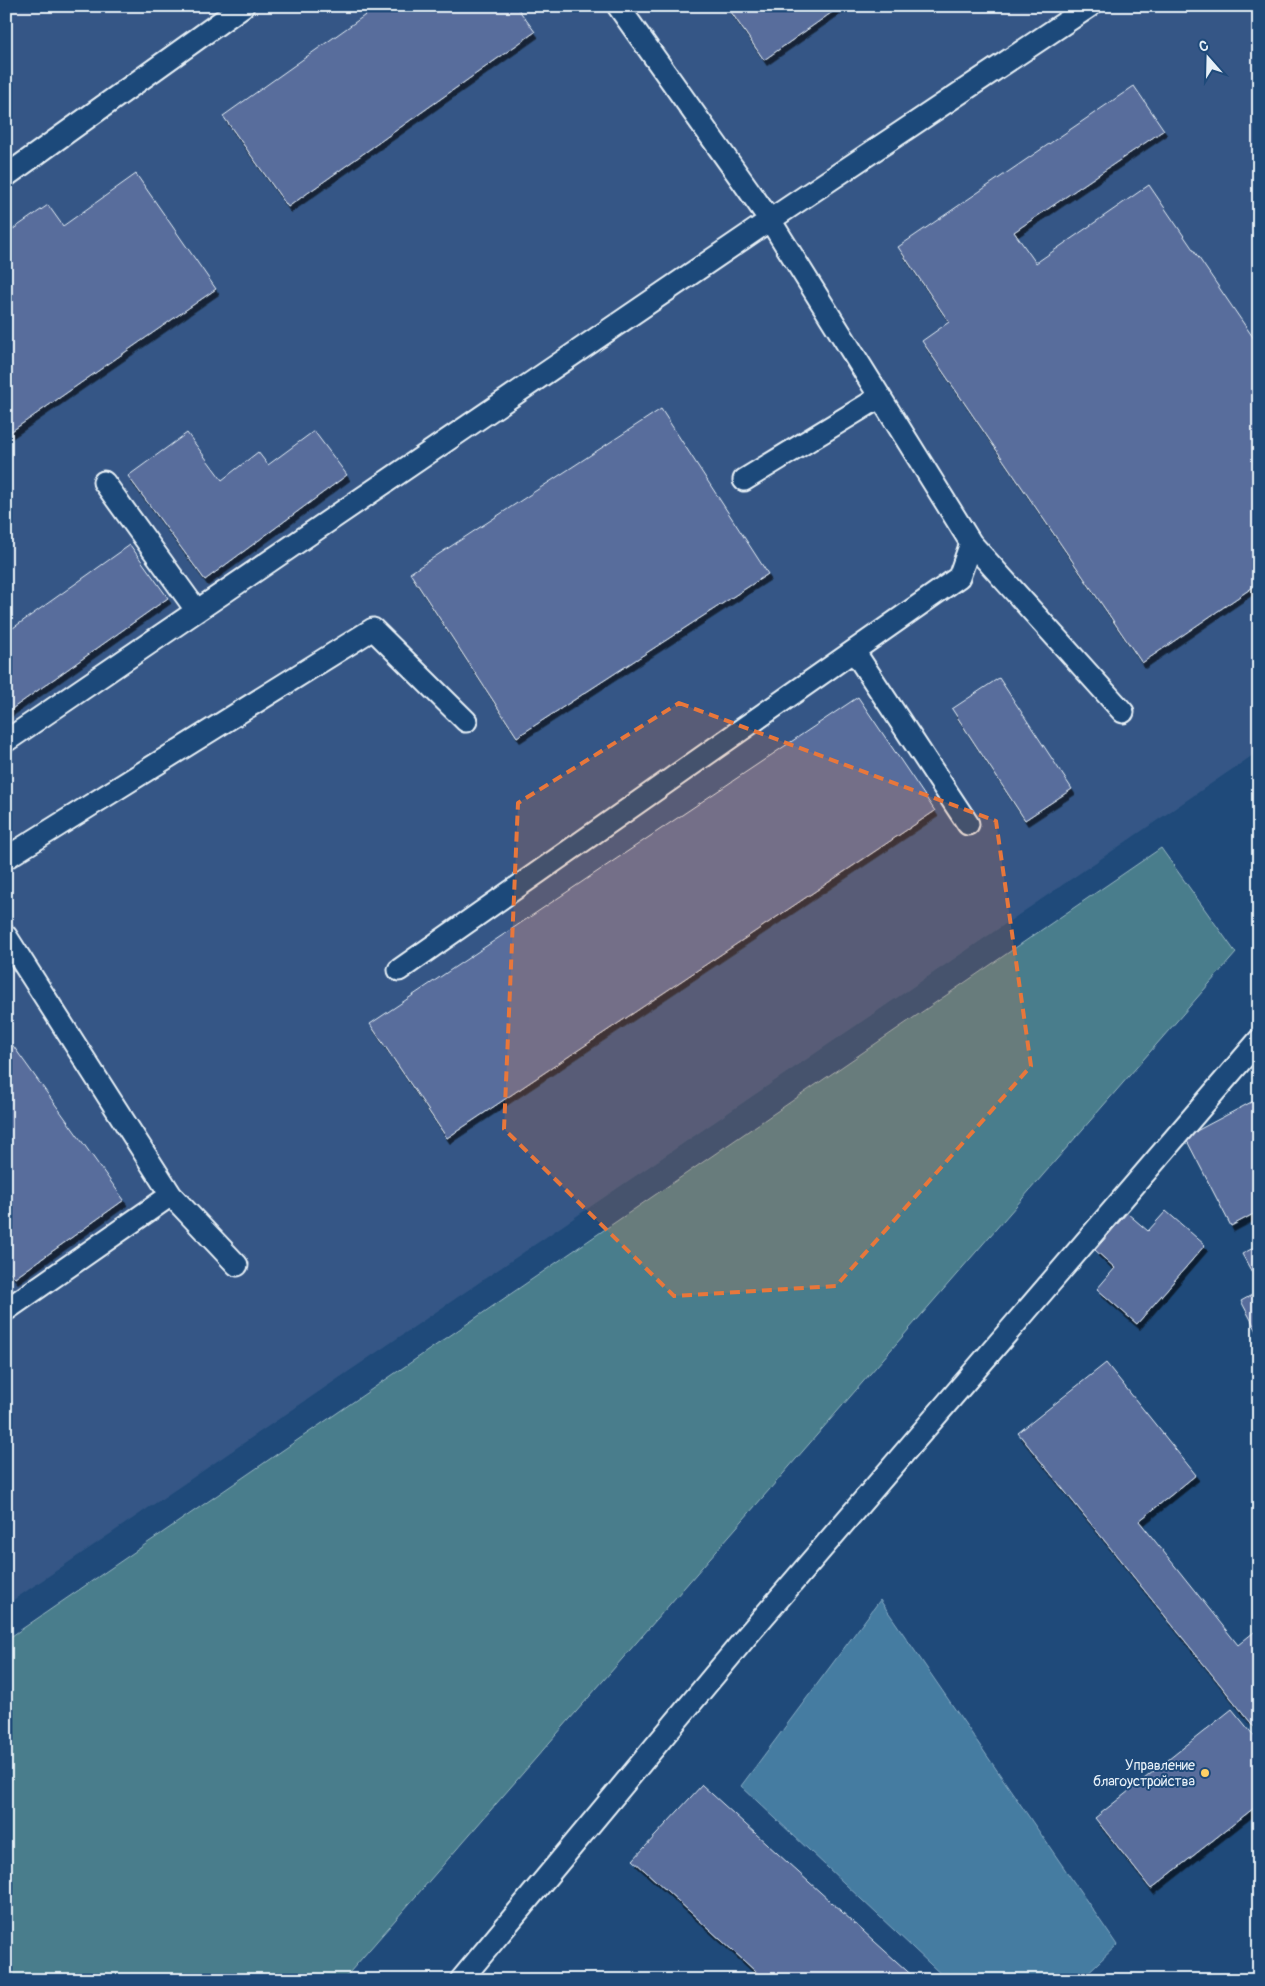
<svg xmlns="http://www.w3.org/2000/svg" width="1265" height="1986" font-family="Pangolin,sans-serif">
  <defs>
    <filter id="shadow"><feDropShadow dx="3" dy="5.5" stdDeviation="0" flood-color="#0009"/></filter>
  </defs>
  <rect width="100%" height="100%" fill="#1f4a7a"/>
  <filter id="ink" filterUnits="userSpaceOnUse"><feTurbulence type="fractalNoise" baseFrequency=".02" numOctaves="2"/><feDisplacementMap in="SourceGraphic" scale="10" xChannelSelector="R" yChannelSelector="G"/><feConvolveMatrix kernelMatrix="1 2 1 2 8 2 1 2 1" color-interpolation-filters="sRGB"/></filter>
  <g filter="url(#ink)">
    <path fill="#345786" d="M6,6h1253v745l-1253,854z"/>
    <path fill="#487d8c" stroke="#98b7c2" d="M1161,848l75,105 -893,1027h-337v-340z"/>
    <path fill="#457ca1" stroke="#86abc4" d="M880,1600l237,345 -37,35h-133l-206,-194z"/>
    <path fill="#586d9c" stroke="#e8f1f8" filter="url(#shadow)" d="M378,6h138l19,26 -247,175 -65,-91z
      M727,6h114l-77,54z
      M1134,86l30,44 -150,102 22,31 113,-78 110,161v237l-117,80 -220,-322 27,-19 -51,-75z
      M136,174l80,115 -210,146v-201l42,-29 15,21z
      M661,409l107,165 -251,163 -107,-164z
      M314,431l33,44 -142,105 -77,-104 59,-43 35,47 36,-28 10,13z
      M130,545l38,53 -162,115v-94l7,9z
      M999,678l73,111 -47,31 -73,-111z
      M858,697l77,114 -488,327 -77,-114z
      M6,1036l118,164 -109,78 -9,-11z
      M1259,1098v113l-28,15 -46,-89z
      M1166,1211l39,34 -68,79 -40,-35 18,-21 -20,-18 32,-37 21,18z
      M1259,1245v40l-17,-31z
      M1259,1291v44l-18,-34z
      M1106,1363l90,112 -57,46 99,124 21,-17v105l-241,-300z
      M1232,1709l27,33v62l-108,85 -56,-71z
      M702,1785l215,195h-152l-132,-120z"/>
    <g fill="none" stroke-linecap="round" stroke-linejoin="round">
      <defs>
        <path id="service" d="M6,176l237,-170
          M744,480l136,-83
          M104,482l93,129
          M971,543l152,169
          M854,651l114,173
          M6,741l764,-521 320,-214
          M6,858l367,-229 93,92
          M6,936l165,259 66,70
          M399,970l560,-393 12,-34 -201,-323 -152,-214
          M6,1310l165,-115
          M461,1980l285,-343 513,-597"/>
      </defs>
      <use href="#service" stroke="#e8f1f8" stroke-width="25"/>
      <use href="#service" stroke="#1f4a7a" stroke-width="21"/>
    </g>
  </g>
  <path fill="#e8773b" fill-opacity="0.2" stroke="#e8773b" stroke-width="4" stroke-dasharray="10 6" stroke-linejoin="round" d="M679,703l317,118 35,245 -195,220 -162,10 -170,-167 14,-326z"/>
  <circle fill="#ffd166" stroke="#1f4a7a" stroke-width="2" cx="1205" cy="1773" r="5"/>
  <g text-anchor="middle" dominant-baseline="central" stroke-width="4" stroke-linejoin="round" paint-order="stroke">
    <g font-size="14" fill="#e8f1f8" stroke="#1f4a7a" text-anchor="end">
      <text x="1195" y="1765">Управление<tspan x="1195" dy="16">благоустройства</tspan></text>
    </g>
  </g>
  <rect width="1265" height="1986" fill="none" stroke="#1f4a7a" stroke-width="25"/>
  <rect x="12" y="12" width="1240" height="1961" fill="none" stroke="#e8f1f8" stroke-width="2" filter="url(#ink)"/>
  <g transform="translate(1208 58) rotate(340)" stroke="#1f4a7a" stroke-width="4" paint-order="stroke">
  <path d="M0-4L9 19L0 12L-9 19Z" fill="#e8f1f8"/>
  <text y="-8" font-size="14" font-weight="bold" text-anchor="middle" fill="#e8f1f8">С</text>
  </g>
</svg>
